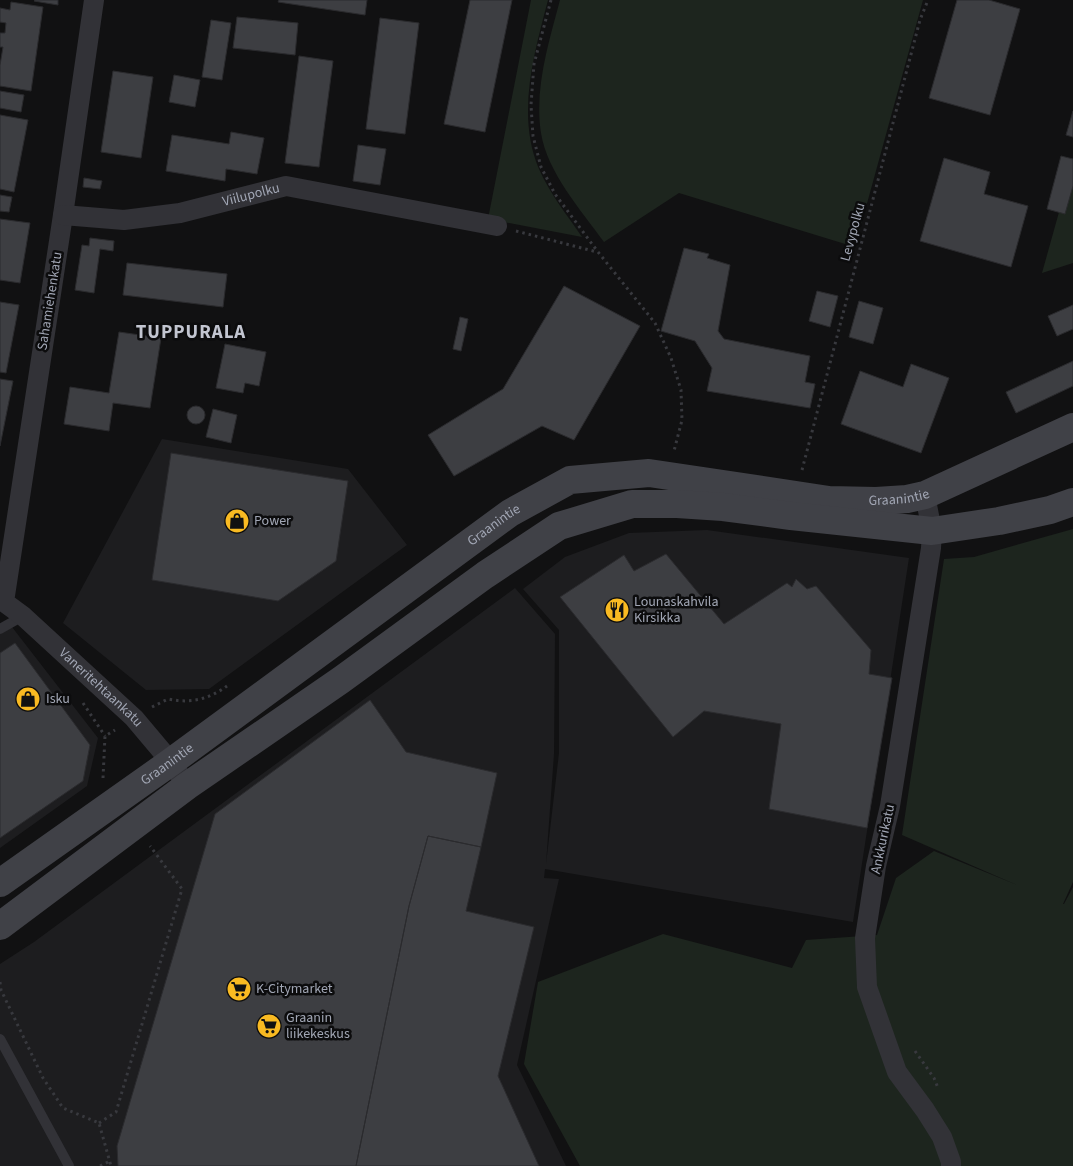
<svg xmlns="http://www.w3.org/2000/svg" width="1073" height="1166" font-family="'Source Sans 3',sans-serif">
  <rect width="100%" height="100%" fill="#111112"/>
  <path fill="#1d1d1f" d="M162,439l186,30 59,76 -198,144 -63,1 -83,-67z
    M707,530l202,28 -56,364 -308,-53 -1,9 15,1 -42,186 49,101h-566v-202l34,-22 481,-354 40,46 -1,120 -8,110 13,-111v-123l-36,-41 42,-32 64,-24z
    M12,627l86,111 -11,48 -87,62v-214z"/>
  <path fill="#1d251e" d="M531,0h17c-14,54 -32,115 -9,169 11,25 28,46 43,68l-94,-18z
    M560,0h363l-68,247 -176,-54 -75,49c-23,-32 -57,-70 -63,-109 -7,-45 8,-91 19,-133z
    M1073,162v101l-31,10z
    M1073,529v353l-10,22h1l9,-17v279h-493l-56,-102 14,-82 125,-48 129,34 14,-28 71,-5 19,-57 38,-27 83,34 -115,-50 42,-276 30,-2z"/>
  <path fill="#3d3e42" stroke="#2b2b2e" d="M35,0h23v5l-24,-4z
    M279,0h88l-2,15 -87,-13z
    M470,0h42l-27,132 -41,-8z
    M957,0h32l31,9 -30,106 -61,-17z
    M11,2l32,5 -12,84 -31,-5v-21l3,-18h-3v-14h5l1,-10 -6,-1v-14l10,2z
    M237,17l61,6 -3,32 -62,-7z
    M380,18l39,5 -14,111 -39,-5z
    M211,20l20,3 -9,57 -20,-3z
    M299,56l34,5 -14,106 -34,-4z
    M113,71l40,6 -12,81 -40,-6z
    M174,75l26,5 -5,27 -26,-5z
    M0,91l24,4 -3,17 -21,-4z
    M1073,111v26l-7,-2z
    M0,115l28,5 -14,72 -14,-3z
    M231,132l33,6 -7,36 -31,-5 -1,12 -59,-10 6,-36 57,9z
    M358,145l28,4 -6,36 -27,-4z
    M1061,156l12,3v27l-8,28 -18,-5z
    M944,158l46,14 -6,22 44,12 -17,61 -91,-26z
    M84,178l18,3 -2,8 -17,-2z
    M0,195l12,2 -3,15 -9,-1z
    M0,219l30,4 -10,60 -20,-3z
    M90,238l24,3 -1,10 -13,-2 -6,44 -19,-3 7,-45 7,1z
    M684,248l25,6 -2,4 23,7 -12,66 6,8 86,17 -5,26 10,2 -5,24 -103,-17 5,-23 -17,-27 -34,-10z
    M127,263l100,11 -4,33 -100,-12z
    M564,286l76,40 -66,114 -32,-14 -88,50 -26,-41 75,-46z
    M817,291l21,5 -8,31 -21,-6z
    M859,301l24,7 -10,36 -24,-7z
    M0,302l19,3 -13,68 -6,-1z
    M1073,305v24l-16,7 -9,-20z
    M460,317l8,2 -7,32 -8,-2z
    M119,332l42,6 -11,70 -37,-5 -4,28 -45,-7 6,-37 39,6z
    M225,344l41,8 -7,34 -14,-3 -2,10 -27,-5z
    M1073,361v25l-57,27 -10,-21z
    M911,364l38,14 -28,75 -80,-29 19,-53 43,16z
    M0,379l13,2 -13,65z
    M187 415a9 9 0 1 1 18 0a9 9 0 1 1-18 0Z
    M213,409l24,6 -6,28 -25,-6z
    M171,453l177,28 -12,80 -58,40 -126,-21z
    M666,554l58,70 63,-41 5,4 4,-8 11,10 9,-3 55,64 -2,24 23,4 -25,150 -98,-19 12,-85 -77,-13 -31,26 -113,-140 64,-42 10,16z
    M15,643l75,102 -7,36 -83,57v-185z
    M370,700l36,52 91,21 -16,74 -53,-11 -19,70 -53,260h-238l-1,-20 98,-332z
    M428,836l53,11 -15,64 68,16 -36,149 41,90h-183l53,-260z"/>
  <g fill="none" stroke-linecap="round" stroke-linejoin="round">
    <path stroke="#38393e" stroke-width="3" stroke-dasharray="2.5 4" stroke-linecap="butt" d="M551,0l-17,64 -3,41 2,31 8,31 14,27 43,58 57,71 16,35 10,32 1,30 -8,31
      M516,231l81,21
      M802,470l118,-450 8,-20
      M83,703l22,33
      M152,707l16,-8c23,5 41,0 59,-13
      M103,778l2,-42 10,-6
      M0,982l1,8 42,88 20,30 36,15 12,43
      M915,1051l19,27 4,10
      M99,1123l17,-11 66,-223 -32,-43
      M100,1166l10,-5"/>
    <path stroke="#323237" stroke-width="10" d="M0,629l23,-13
      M0,1039l69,127"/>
    <g stroke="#323237" stroke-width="20">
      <path id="s1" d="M94,0l-31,215 -59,387 19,14 111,102 37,44 16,24"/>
      <path id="s2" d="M63,215l61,5 56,-7 106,-27 211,40"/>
      <path d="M925,495l7,36 -1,17 -41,258 -14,60 -11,72 2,49 30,85 28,38 17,27 9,25v4"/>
    </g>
    <g stroke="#404147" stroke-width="28">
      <path id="s3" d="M0,883l171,-121 339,-249 60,-33 79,-7 180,27 47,1 31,-2 18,-4 148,-68"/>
      <path d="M0,926l187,-140 154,-106 144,-105 74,-49 73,-22h45l46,3 68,9 141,15 67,-10 51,-11 23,-8"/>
    </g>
  </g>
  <defs>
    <symbol id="shop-disc" viewBox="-11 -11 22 22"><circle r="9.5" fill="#f9ba22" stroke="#0c0c0d"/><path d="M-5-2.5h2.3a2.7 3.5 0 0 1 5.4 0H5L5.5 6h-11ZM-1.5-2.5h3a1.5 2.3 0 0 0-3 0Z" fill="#111"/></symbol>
    <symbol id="restaurant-disc" viewBox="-11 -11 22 22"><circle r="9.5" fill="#f9ba22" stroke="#0c0c0d"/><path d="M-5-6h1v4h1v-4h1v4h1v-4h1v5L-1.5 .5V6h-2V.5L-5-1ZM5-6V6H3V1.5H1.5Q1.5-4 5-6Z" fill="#111"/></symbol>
    <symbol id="supermarket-disc" viewBox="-11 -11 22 22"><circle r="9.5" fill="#f9ba22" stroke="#0c0c0d"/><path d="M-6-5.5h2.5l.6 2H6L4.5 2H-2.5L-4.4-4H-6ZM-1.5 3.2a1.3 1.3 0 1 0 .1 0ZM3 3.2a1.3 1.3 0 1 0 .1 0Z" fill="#111"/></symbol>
  </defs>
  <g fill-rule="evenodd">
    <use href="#shop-disc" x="223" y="507" width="28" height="28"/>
    <use href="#restaurant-disc" x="603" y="596" width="28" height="28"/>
    <use href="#shop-disc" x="14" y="685" width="28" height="28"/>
    <use href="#supermarket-disc" x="225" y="975" width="28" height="28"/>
    <use href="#supermarket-disc" x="255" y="1012" width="28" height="28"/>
  </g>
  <g text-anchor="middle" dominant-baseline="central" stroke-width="5" stroke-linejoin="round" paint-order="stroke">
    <g font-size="14" fill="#a1a6b4" stroke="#0c0c0d">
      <text stroke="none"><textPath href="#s2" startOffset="191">Viilupolku</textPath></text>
      <text transform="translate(853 232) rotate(-75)">Levypolku</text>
      <text transform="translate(50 301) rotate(-81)">Sahamiehenkatu</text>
      <text stroke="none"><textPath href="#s3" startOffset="1030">Graanintie</textPath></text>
      <text stroke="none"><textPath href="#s3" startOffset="610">Graanintie</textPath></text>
      <text stroke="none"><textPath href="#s1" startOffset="738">Vaneritehtaankatu</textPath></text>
      <text stroke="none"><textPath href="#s3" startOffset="205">Graanintie</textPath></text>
      <text transform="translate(883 839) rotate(-78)">Ankkurikatu</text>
    </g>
    <g font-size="14" fill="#a1a6b4" stroke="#0c0c0d" text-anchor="start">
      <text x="254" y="521">Power</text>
      <text x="634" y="602">Lounaskahvila<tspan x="634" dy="16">Kirsikka</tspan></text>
      <text x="46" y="699">Isku</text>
      <text x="256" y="989">K-Citymarket</text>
      <text x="286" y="1018">Graanin<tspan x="286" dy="16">liikekeskus</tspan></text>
    </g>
    <g font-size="19" font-weight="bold" letter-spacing="1" fill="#c2c5d0" stroke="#0c0c0d">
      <text x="191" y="332">TUPPURALA</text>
    </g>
  </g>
</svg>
